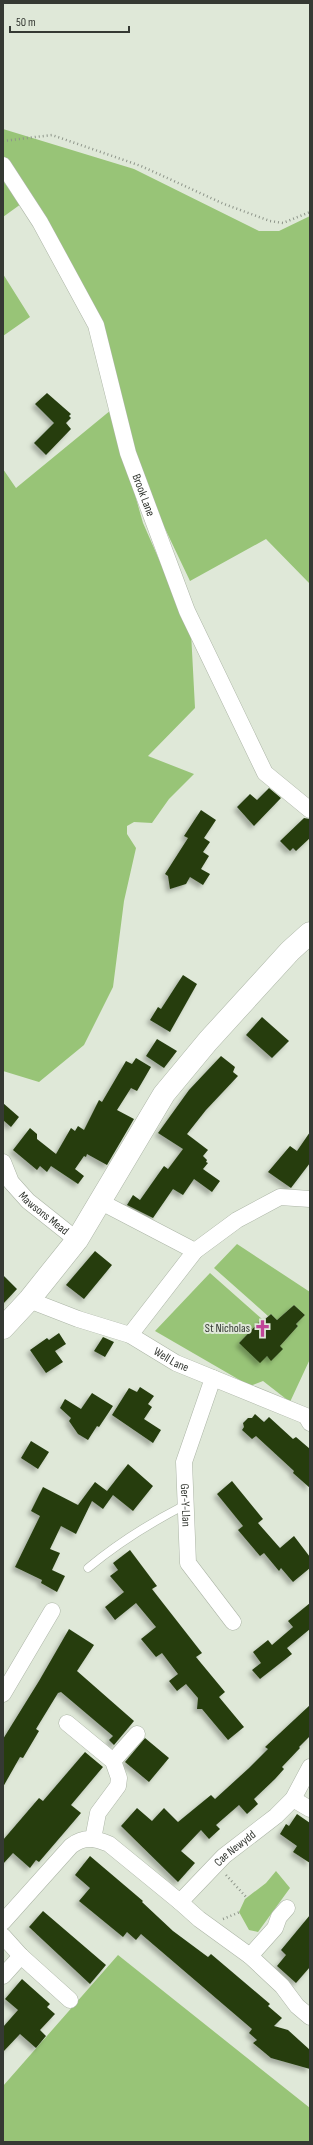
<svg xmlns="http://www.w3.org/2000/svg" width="313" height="2145" font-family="'Sofia Sans Condensed',sans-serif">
  <defs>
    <filter id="shadow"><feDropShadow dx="-3.5" dy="3.5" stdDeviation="2" flood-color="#0004"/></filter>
  </defs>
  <rect width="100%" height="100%" fill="#dfe8d8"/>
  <path fill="#98c477" d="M3,129l131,40 125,62h20l31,-15v368l-44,-45 -76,42 -51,-107 -78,-225 -58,-93z
    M3,181l18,23 -18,13z
    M3,274l27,43 -27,19z
    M111,410l32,113 48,109 4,76 -47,48 46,18 -25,25 -17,24 -18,-1 -7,4v8l9,14 -12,53 -11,86 -29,58 -45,37 -36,-11v-602l13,19z
    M237,1244l73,48v67l-20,43 -27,-21 -13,5 -95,-55 55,-58 52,46 -23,24 28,13 4,4 9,-14 18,-20 -2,-2 9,-9 -11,-10 -17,15 -6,-6 -3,2 -54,-48z
    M276,1871l14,17 -32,44 -9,-2 -10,-18 6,-13 21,-16z
    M118,1955l192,153v34h-307v-56z"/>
  <path fill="#263d11" filter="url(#shadow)" d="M47,393l24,21 -2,2 2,2 -5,5 5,6 -25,26 -12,-12 20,-20 -19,-19z
    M269,788l12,10 -27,28 -17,-19 13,-13 7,6z
    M201,810l15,10 -12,18 6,4 -7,10 6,4 -8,13 9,5 -7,11 -13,-8 -4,7 -16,5 -2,-13 -3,-2 23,-36 -4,-2z
    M304,818l6,1v19l-14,13 -3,-3 -3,3 -10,-10z
    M183,975l14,9 -27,48 -20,-12 8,-13 3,2z
    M262,1017l27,24 -17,17 -26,-23z
    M157,1039l20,12 -13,17 -18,-12z
    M221,1056l14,11 -2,5 5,4 -32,34 -19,24 21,16 -5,6 4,4 -1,2 2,1 -5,6 17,12 -8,11 -18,-13 -11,16 -10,-6 -20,29 -26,-13 6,-10 7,5 24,-34 4,3 15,-20 -25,-16 31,-43z
    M136,1058l15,9 -14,24 -6,-3 -14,22 17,9 -27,46 -20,-11 -1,3 -2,-1 -9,13 9,7 -6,8 -27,-18 -4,6 -7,-6 -3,4 -24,-20 17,-22 7,6v5l19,15 15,-26 4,3 3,-5 6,4 15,-30 3,2 24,-41 6,3z
    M3,1103l16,14 -8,10 -8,-7z
    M310,1132v31l-19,25 -23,-16 22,-26 7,5z
    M95,1251l17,14 -28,34 -18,-14z
    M3,1275l14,14 -14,15z
    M294,1305l11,10 -9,9 2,2 -18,20 3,3 -12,12 -4,-5 -7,7 -21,-20 23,-24 2,1 7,-6 6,6z
    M59,1333l7,11 -11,7 8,11 -17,11 -16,-23 17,-12 2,2z
    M103,1337l11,5 -9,15 -11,-6z
    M140,1387l14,9 -6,8 4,3 -8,12 17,11 -8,13 -41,-28 17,-27 8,4z
    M92,1393l21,13 -14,21 -2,-1 -9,14 -10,-6 -9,-13 2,-3 -11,-10 5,-9 16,10z
    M255,1414l9,8 5,-5 24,22 3,-2 14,12v39l-17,-15 1,-2 -38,-35 -4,3 -10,-9 2,-3 -1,-4 5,-5h4z
    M31,1441l18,11 -11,17 -17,-11z
    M128,1464l25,22 -20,25 -20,-16 -10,14 -11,-8 -16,33 -15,-8 -11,23 10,4 -8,17 13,6 -8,16 -16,-9 1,-3 -27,-13 25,-51 -9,-5 12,-24 35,18 17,-23 12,9z
    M232,1481l31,38 -5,4 22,25 14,-12 16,21v11l-17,14 -12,-14 -2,3 -15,-18 -4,3 -22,-26 5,-4 -26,-32z
    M130,1550l27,36 -5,3 50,64 -6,4 29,35 -6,5 25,30 -16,13 -26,-31h-5l1,-11 -12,-14 -9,7 -8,-10 9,-7 -16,-21 -6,4 -15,-18 15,-12 -20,-24 -21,17 -10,-13 19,-15 -14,-16 8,-6 -5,-7z
    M310,1603v26l-23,19 5,6 -32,25 -8,-9 9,-7 -8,-11 15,-12 4,5 21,-18 -5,-6z
    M69,1629l25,16 -17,26 57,50 -20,24 -5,-5 4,-4 -52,-44 -3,1 -22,36 3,2 -16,27 -3,-1 -17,30v-48l36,-58z
    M310,1705v31l-11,11 1,1 -18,19 2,2 -9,10 -21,20 4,5 -11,10 -8,-9 -23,20 4,4 -11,10 -8,-9 -20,21 14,12 -17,19 -57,-56 16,-18 15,13 12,-13 14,14 33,-27 4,4 34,-31 19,-19 -3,-2z
    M145,1738l24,20 -20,24 -24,-20z
    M85,1752l18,15 -32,38 10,8 -42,49 -3,-2 -6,8 -17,-15 -10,11v-24l36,-42 4,3z
    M297,1814l13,9v40l-17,-11 4,-6 -17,-12 6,-10 3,2z
    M90,1856l53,45 -1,1 31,29 35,26 3,-3 59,50 -2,2 14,12 -8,8 14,4 22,20v19l-39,-11 -18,-15 4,-3 -8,-7 3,-4 -111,-95 -5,6 -9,-8 -4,5 -44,-36 11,-13 -15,-13z
    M43,1911l63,54 -16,19 -61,-57z
    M310,1915v52l-14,16 -19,-17 9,-11 -5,-5z
    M22,1979l28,25 -3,3 8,7 -15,16 6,6 -10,12 -16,-14 -17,18v-25l15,-17 -13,-11z"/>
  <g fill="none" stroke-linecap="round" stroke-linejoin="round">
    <defs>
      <path id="lane" d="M88,1568c30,-25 62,-45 97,-63"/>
      <g id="street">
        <path id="s1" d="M3,165l37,57 56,103 32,128 59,158 78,162 45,37"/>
        <path id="s2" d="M3,1162l8,20 17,19 49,39"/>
        <path d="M101,1202l94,49"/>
        <path id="s3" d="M29,1300l49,19 52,16 46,28 130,53 4,7"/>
        <path d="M130,1335l65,-84 42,-31 43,-23 30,2"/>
        <path id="s4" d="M213,1378l-29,84 4,101 45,59"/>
        <path d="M3,1694l49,-83"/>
        <path d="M67,1723l46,38 6,17 -1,8 -20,27 -5,26"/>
        <path d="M113,1761l24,-27"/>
        <path d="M293,1799l17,10"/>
        <path d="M180,1902l19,17 51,37 32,30 15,20 13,11"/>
        <path id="s5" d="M3,1922l68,-76c13,-10 24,-8 38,-2l71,58 44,-46 52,-40 17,-17 17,-32"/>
        <path d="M3,1936l18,20 49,44"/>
        <path d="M250,1956l25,-28 4,-11 8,-9"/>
        <path d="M3,1976l18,-20"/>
      </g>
      <path id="primary" d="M3,1328l26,-28 48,-60 87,-146 44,-53 82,-90 20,-18"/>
    </defs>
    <use href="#lane" stroke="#acb5a6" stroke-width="9"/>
    <use href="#street" stroke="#acb5a6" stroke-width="17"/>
    <use href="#primary" stroke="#acb5a6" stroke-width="23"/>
    <path stroke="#8e958a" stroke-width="2.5" stroke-dasharray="1 3" stroke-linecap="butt" d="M3,141l49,-6 89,31 83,38 46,17 13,2 27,-11
      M226,1875l21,23
      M223,1919l17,-7"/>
    <use href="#lane" stroke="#fff" stroke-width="8"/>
    <use href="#street" stroke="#fff" stroke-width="16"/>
    <use href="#primary" stroke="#fff" stroke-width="22"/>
  </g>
  <defs>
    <symbol id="church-bare" viewBox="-9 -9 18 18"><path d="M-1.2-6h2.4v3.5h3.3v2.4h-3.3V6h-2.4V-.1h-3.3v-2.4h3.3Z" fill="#c04598" stroke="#dfe8d8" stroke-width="2.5" paint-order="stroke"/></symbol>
  </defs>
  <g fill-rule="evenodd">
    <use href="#church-bare" x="250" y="1316" width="25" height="25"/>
  </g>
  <g text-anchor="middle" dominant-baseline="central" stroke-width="4" stroke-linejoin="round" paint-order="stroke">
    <g font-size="12" fill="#353933" stroke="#dfe8d8">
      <text stroke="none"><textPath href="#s1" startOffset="362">Brook Lane</textPath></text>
      <text stroke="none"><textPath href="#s2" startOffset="67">Mawsons Mead</textPath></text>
      <text stroke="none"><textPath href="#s3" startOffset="155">Well Lane</textPath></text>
      <text stroke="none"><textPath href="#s4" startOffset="132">Ger-Y-Llan</textPath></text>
      <text stroke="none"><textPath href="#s5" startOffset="311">Cae Newydd</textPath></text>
    </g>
    <g font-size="12" fill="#353933" stroke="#dfe8d8" text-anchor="end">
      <text x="250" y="1328">St Nicholas</text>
    </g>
  </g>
  <rect width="313" height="2145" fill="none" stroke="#353933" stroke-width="8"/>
  <path d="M10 26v6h119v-6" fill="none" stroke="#353933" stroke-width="2"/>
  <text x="16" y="26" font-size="12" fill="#353933" stroke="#dfe8d8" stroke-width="3" paint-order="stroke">50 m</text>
</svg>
